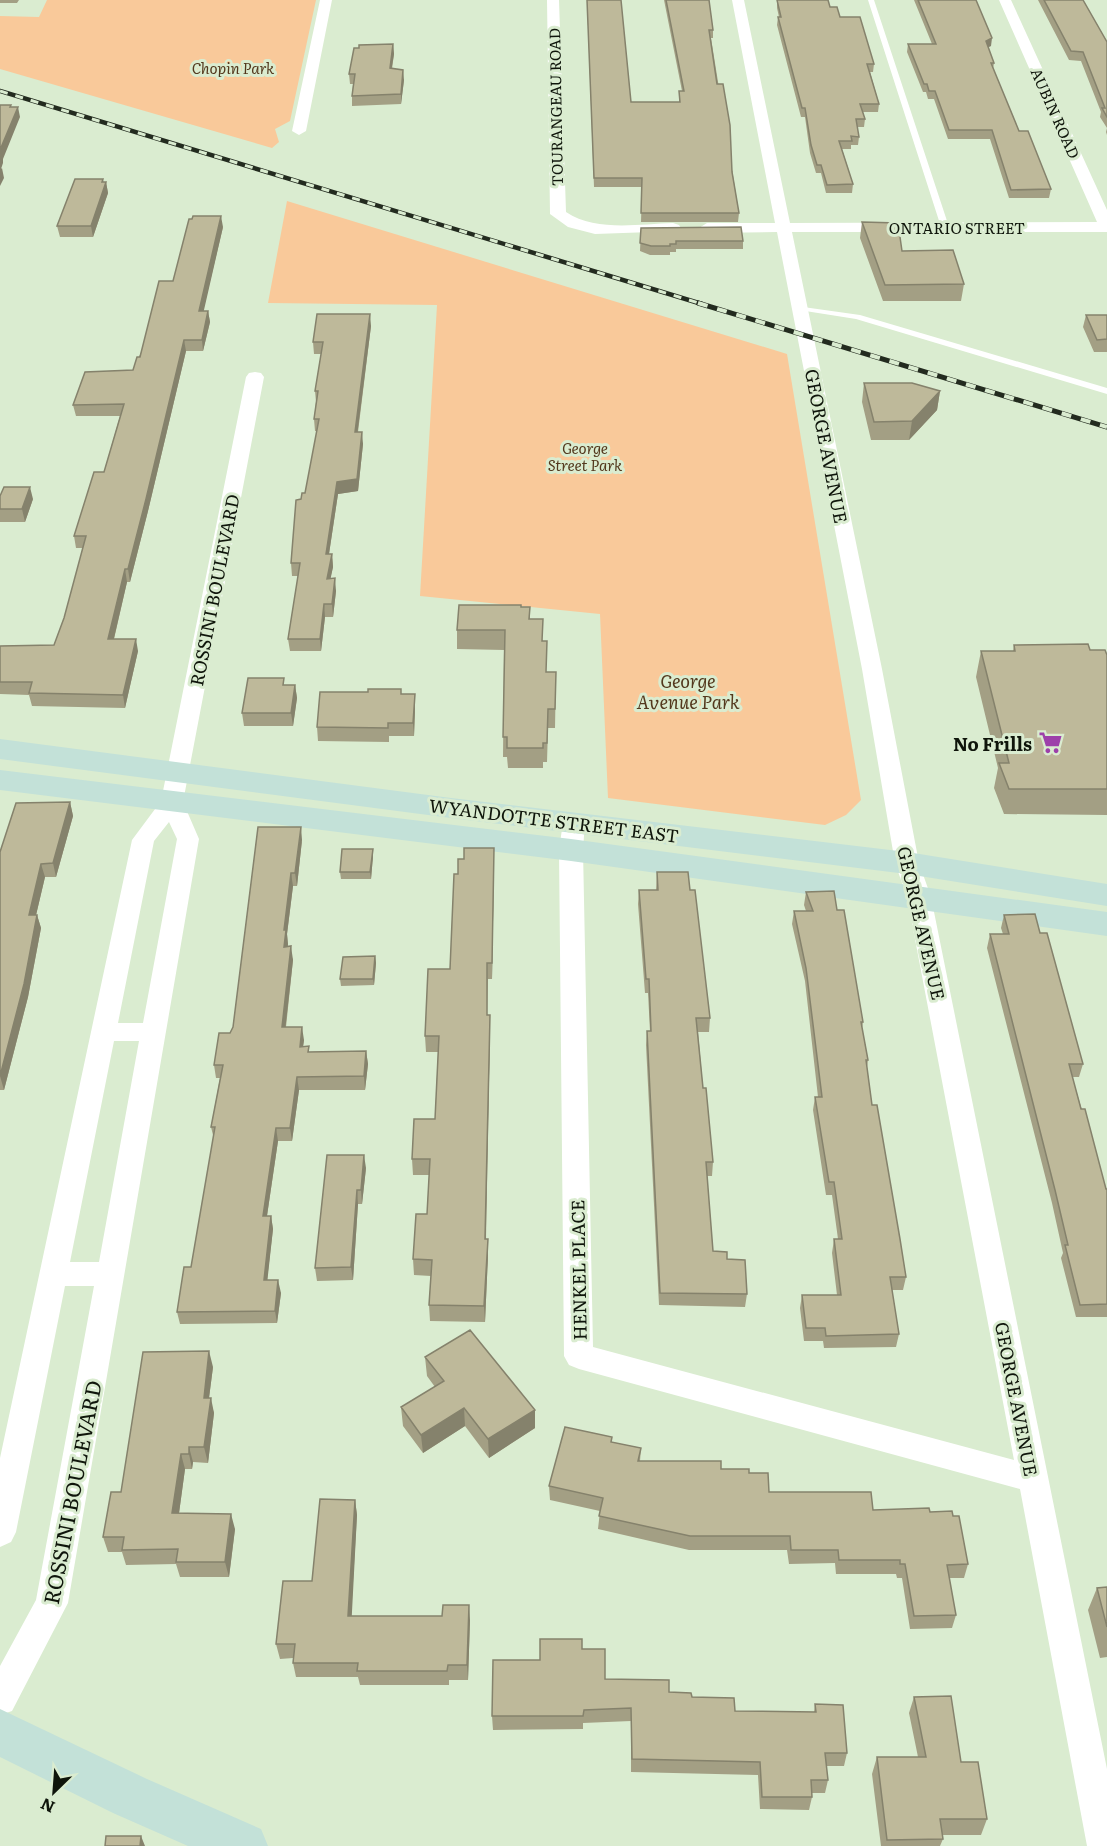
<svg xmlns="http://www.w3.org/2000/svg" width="1107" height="1846" font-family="Literata,serif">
  <rect width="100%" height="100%" fill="#daecd0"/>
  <path fill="#f9c99a" d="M47,0h269l-26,121 -15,8 4,13 -7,6 -272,-79v-53l39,1z
    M287,201l500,153 74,446 -15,15 -21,10 -217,-27 -8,-184 -180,-18 17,-291 -169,-2z"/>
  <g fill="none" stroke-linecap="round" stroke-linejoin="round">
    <path fill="#fff" fill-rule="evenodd" d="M868,0h6l75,227 -1,2 -7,-2z
      M796,306l64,9 247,73v6l-251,-75 -57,-9 -4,-2z"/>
    <path fill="#fff" fill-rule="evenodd" d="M320,0h12l-26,131 -7,4 -7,-4z
      M547,0h12l7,212c30,20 72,12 107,11l6,2 2,3 -2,3 -84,3 -27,-7 -18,-13z
      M732,0h12l46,223 307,-1 -98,-222h12l96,210v22h-315l90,437 37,194 12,34 176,872v77h-20l-67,-357 -441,-120 -10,-4 -5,-9 -5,-506 4,-28 3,-5 8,-3 8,3 3,5 -2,28 10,497 421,113 -107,-563 -12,-34 -33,-194 -85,-437 -70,1 -8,-5 8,-5h68z
      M255,372l6,1 3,4 -81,425 16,37 -131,764 -56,108 -12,4v-49l36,-66 58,-314h-29l-49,246 -5,10 -11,5v-89l132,-618 29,-39 85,-424 3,-4zM169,822l8,17 -34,184h-25l36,-182zM114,1041h25l-40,221h-29z"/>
    <path fill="#c3e1d8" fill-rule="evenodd" d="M0,739l451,59 456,54 200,32v22l-200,-32 -456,-56 -451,-59z
      M0,770l571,69 536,73v24l-536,-75 -571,-71z
      M0,1709l147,70 114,50 7,17h-80l-75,-33 -113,-56z"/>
    <defs>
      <path id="rail-far1" d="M0,91l702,213"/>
      <path id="rail" d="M698,303l409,124"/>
    </defs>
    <use href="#rail-far1" stroke="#232b1f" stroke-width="4.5"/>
    <use href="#rail" stroke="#232b1f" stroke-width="5"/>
    <use href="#rail-far1" stroke="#daecd0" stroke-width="3" stroke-dasharray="8" stroke-linecap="butt"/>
    <use href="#rail" stroke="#daecd0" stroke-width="4" stroke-dasharray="10" stroke-linecap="butt"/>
  </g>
  <path fill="#a39f84" d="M0,0h19l-2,3h-17z
    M587,0l44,102h48v-11h3l-18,-91h45l4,30v8h-2l28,175 -1,9h-97l1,-35h-48z
    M777,0l53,7 10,10 34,47 -1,8h-3l9,32 -1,8h-15l2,7 -1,8h-7l2,10 -1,8h-7v4h-9l11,35 -1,9h-26l-5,-20h-5l-6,-20 -5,-36h-4l-24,-92 1,-8h1l-2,-9z
    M914,0h62l15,46 -3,1 6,16 -1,6 26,62 32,58 -2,9h-40l-19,-59h-42l-14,-40h-6l-2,-7h-3l-16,-40 1,-8h24z
    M1038,0h45l24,42v93l-1,-3 1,-4 -7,-11 1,-5 -20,-51 -12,-1z
    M393,44l1,10 -2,15 12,11 -3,24 -49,2v-10l1,-12h-3l-1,-10z
    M103,182h3l2,11 -15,44h-33l-3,-11z
    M862,222l40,29 62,33 -3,17h-78l-23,-63z
    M223,227l-20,84h5l2,11 -7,29h-17l-38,160 -18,71h-3l-13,57 24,12 -13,57 -93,-2 -3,-11 -29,-1v-48l54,-1 10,-27 19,-70h-7l-2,-12 30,-64 16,-56h-44l-3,-11 60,-35 40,-89z
    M641,228l102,13v8h-67v3h-6v3h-20l-10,-4z
    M1086,315h21v37h-13l-11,-25z
    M371,326l-13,106 5,12 -5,47 -20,3 -9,60h3l1,13 -3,12 6,12 -3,26h-8l-4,34h-31l-2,-12 10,-63h-6l-1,-13 10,-64 4,-6 12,-62h-2l-1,-12 2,-17 -1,-11 6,-37h-7l-1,-12z
    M864,383l76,8 -3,19 -28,30h-38l-9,-38z
    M33,499l-8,23h-25v-13z
    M521,607h9v12l13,22 3,31h10l-1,56h-7l-1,34h-4v6h-35l-1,-11h-4l1,-107 -47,-1v-19z
    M1014,645l76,5 17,5v160l-103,-1 -10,-26 4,-20 -22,-91 5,-26h32z
    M285,685h10l2,13 -4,28h-49l-2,-13z
    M402,694h13v14l-1,28h-25v6l-71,-1 -1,-14z
    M70,802l3,14 -17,61h-11l-9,38h1l4,13 -13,69 -24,93h-4v-238z
    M302,840l-5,46h-4l-6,48 1,13 5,13 -7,67 18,13 -1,7 6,-1v6l57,-1 2,13 -3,26h-66l-7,51h-14l-11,75h4l2,13 -6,51 14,13 -4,30 -97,1 -3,-12 14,-45 23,-128 -3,-12 9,-49h-4l-2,-13 19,-38z
    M373,849v7l-2,23h-30l-1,-7z
    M494,864l-2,115h-4l-1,36h3v16l-4,208h2v16l-3,67 -55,-1 -1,-16 2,-29 -17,-1 -1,-16 14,-45 2,-39h-16l-1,-16 23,-40 3,-67h-12l-1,-16 25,-67 8,-95z
    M657,872l33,18 20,128 -1,14h-11l5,56 10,74 -1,14h-5l6,75 14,8 20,35 -2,13 -86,-2 -13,-260 1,-14h3l-2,-38h-3l-7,-89 1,-14h17z
    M806,892l31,18 26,112 -1,6 6,32 -1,7 5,38 34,172 -3,13h-11l7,44 -3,13 -72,1 -1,-7h-19l-4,-33 2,-13h35l-5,-42 2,-14h4l-6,-44h-6l-13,-85 2,-13h3l-13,-116 -13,-57 2,-13h12l-2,-6z
    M1004,915l36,18 43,131 -4,13h-7l34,112h1v128h-31l-15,-59 2,-5 -11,-50 -65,-255 3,-14h13l-2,-6z
    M375,956l1,7 -2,22 -33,1 -1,-7z
    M366,1168l-4,36h-4l-5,76 -36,1 -2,-13z
    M425,1357l110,53v18l-46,30 -24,-32 -42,27 -20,-27 -2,-19 34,-20 -8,-11z
    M213,1367l-4,31 5,15 -6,50 -15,-1 -1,7h-7l-6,44 56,16 -6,48h-49l-4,-13 -50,1 -4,-13h-14l-5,-15 18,-45z
    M612,1437l-1,5 30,6 -1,13 81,8 28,4 20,19 104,18 57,2 38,52 -4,14h-15l7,37 -4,13 -42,1 -8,-51h-5l-1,-4h-60l-1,-11 -46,1 -2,-14h-98l-91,-21 2,-18 -50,-11 -1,-14z
    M355,1500l2,15 -6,101 119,4 -2,60h-19v5h-89l-2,-8h-62l-3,-14v-5l-13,1 -4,-15 36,-63z
    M1107,1587v70l-7,1 -12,-48 9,-22z
    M582,1649l23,30 87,18 43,14 79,1 1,-8 32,49 -3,13h-18l2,14 -3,13h-13v4l-3,13 -49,-1 -2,-34 -127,-3v-51l-48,2v6l-90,1 -1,-14 48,-56z
    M914,1697l47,65 26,57 -6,16h-39l1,4 -3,7h-59l-9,-72 5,-17h41l-9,-44z"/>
  <path fill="#85826c" d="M992,38l-1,8 -7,3 2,-8z
    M393,44l1,10 -4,24v-10z
    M403,70l1,10 -3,24v-10z
    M18,107l2,10 -17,42v4l-2,6 1,-1 2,10 -4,8v-36z
    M103,179l1,9 2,-6 2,11 -15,44 -2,-11z
    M221,216l2,11 -22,96 -2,-12z
    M208,311l2,11 -7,29 -1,-11z
    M370,314l1,12 -15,118 -1,-12z
    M184,340l2,11 -38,160 -18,71 -2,-13z
    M940,391l-3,19 -28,30 3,-19z
    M362,432l1,12 -5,47 -20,3 -11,73 -1,-13 11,-72z
    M30,487l3,12 -8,23 -3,-13z
    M332,554l1,13 -5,24 -1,-12z
    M125,569l2,13 -16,69 -3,-12z
    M335,578l1,13 -3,26 -1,-13z
    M324,604l1,13 -4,34 -1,-12z
    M136,639l2,12 -13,57 -2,-13z
    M295,685l2,13 -4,28 -2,-13z
    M415,694v14l-1,28 -1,-13z
    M70,802l3,14 -17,61 -3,-14z
    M301,827l1,13 -5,46 -2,-13z
    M494,848v16l-2,115v-16z
    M373,849v7l-2,23 -1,-7z
    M41,864l4,13 -12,51 -4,-13z
    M291,873l2,13 -6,48 1,10 -2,16 -2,-13v-17z
    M37,915l4,13 -13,69 -24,93 -4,-14z
    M291,946l2,14 -9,80 -2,-13z
    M375,956l1,7 -2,22 -1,-6z
    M490,1015v16l-5,224v-16z
    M302,1027l2,13 -3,20 -1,-13z
    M366,1051l2,13 -3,26 -1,-14z
    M297,1077l2,13 -7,51 -2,-13z
    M276,1128l2,13 -13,88 -2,-13z
    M364,1155l2,13 -4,36 -1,-14z
    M357,1190l1,14 -5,76 -2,-13z
    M271,1216l2,13 -7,64 -2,-13z
    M488,1239v16l-3,67 -1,-16z
    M278,1280l3,13 -4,30 -2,-12z
    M209,1351l4,16 -6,46 -3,-15z
    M211,1398l3,15 -6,50 -4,-16z
    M464,1408l1,18 -42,27 -2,-18z
    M535,1410v18l-46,30 -1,-19z
    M189,1447l4,15 -1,7 -3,-15z
    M181,1454l4,15 -8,59 -5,-15z
    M355,1500l2,15 -6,116 -3,-15z
    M231,1514l4,15 -6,48 -4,-15z
    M469,1605l1,15 -2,60 -1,-15z
    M141,1836l4,10h-5z"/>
  <path fill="#beb99a" stroke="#85826c" stroke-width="1.5" d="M587,0h34l10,102h49l-1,-11h5l-18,-91h43l4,30h-4l8,54h6l7,41 2,47 7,41h-98l1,-35h-48z
    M777,0h51l2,7h7l3,10h20l14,47h-7l12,40h-19l5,15h-9l3,18 -8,-1 1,5h-13l14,43 -26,1 -6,-20h-4l-6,-20 -6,-37h-3l-24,-91h3z
    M918,0h58l16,38 -6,3 8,22h-3l28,68h9l23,58 -40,1 -19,-60h-43l-14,-39h-6l-2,-7h-3l-16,-40h28z
    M1044,0h39l24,42v75l-5,-9h3l-22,-56 -12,-1z
    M393,44l-3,24 13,2 -2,24 -49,2 3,-22h-6l5,-26h5v-3z
    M0,105h11l-1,2h8l-18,43z
    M75,179h28l-1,3h4l-15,44h-34z
    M193,216h28l-22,95h9l-6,29h-18l-38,159 -18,70h-3l-17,70h28l-13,56 -94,-2 3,-11h-32v-36l54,-1 10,-27 22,-82h-12l20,-64h10l20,-68 -51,1 12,-33 48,-2 4,-13h3l19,-76h14l16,-62h3z
    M862,222l36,1 4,28 51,-1 11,34 -79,1z
    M741,227l2,14h-67v3h-6v2h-19l-11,-3 1,-15z
    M317,314h53l-15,118h7l-5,47 -20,3 -11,72h6l-5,25 8,-1 -3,26h-8l-4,35h-32l12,-76h-9l5,-63 5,-1 1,-6h3l14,-74h-5l4,-28h-3l8,-49h-10z
    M1086,315h21v24l-10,1z
    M864,383h48l28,8 -28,30 -38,1z
    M4,487h26l-8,22h-22v-13z
    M459,605h62v2h9l-1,12h14l-1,22h5l-1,31h10l-1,37h-7l-1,34h-4v5h-36v-11h-4l2,-107h-48z
    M1088,644l2,6h15l2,5v134h-98l-10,-26h10l-28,-112h34l-1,-6z
    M248,678h36l-1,7h12l-4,28h-49z
    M368,689h33v5h14l-2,29h-25v5l-71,-1 3,-35h48z
    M70,802l-17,61 -12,1 -12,51h8l-13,69 -24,92v-224l16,-49z
    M258,827h43l-6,46h-4l-7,57h2l-2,17 7,-1 -9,81h20l-2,20 9,-1 -1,6 58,-1 -2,25 -67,1 -7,51h-14l-13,88h8l-7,64h14l-3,31 -98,1 7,-45h7l24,-140h-4l12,-62h-9l5,-32h11l3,-6z
    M464,848h30l-2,115h-5v52h3l-5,224h3l-4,67 -55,-1 3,-45 -19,-1 3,-45h11l3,-55h-18l2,-40h21l4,-83h-14l3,-67h22l4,-95h4v-15h6z
    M342,849h31l-3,23h-30z
    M657,872h31l2,18h5l15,128h-14l7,70h3l7,74h-7l7,89 14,1v7l18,1 2,34 -87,-1 -13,-262h4l-2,-52h-3l-7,-89h19z
    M834,891l3,19h7l19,112h-2l7,38h-2l6,45h5l23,134 6,38h-16l9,57 -73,2 -1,-8h-19l-4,-33h39l-7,-56h8l-8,-57h-5l-14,-85h7l-16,-129 -12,-57h19l-7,-19z
    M1035,914l5,19h7l36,131h-14l12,45h4l21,80h1v115l-27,1 -15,-60h3l-13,-55 -65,-256h19l-5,-19z
    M375,956l-2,23h-33l3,-22z
    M327,1155h37l-3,35h-4l-6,77 -36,1z
    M470,1330l65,80 -47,29 -24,-31 -43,27 -20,-28 43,-26 -19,-24z
    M209,1351l-5,47h7l-7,49h-15v7h-8l-9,59 59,1 -6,48h-49l2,-13 -56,1 2,-13h-21l8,-45h10l22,-140z
    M565,1427l47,10 -1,5 30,6 -3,13h83v8h28v4h19l1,19h102l2,18 56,-2 1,4 22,-1 1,5h6l9,48 -21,1 9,50 -42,1 -9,-52h-5v-4h-61l-1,-10h-47l-1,-14h-100l-91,-20 4,-18 -54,-12z
    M320,1499l35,1 -7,116h94l1,-11h26l-2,60h-19l-1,6h-90l1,-8h-65l2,-19h-19l7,-63h29z
    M1107,1587v40l-10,-39z
    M540,1639h42v10h23v30l64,1v12l22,1 1,4 42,1 1,13 81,1 -1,-8 28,1 4,48h-22l3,27h-17l1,17h-50l-2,-35 -128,-3 -1,-51 -47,2 -1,6h-91l1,-56h47z
    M951,1696l10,66h17l9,57h-47l3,20 -56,1 -10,-83h49l-12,-60z
    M106,1836h35l-1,10h-35z"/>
  <defs>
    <symbol id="supermarket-bare" viewBox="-9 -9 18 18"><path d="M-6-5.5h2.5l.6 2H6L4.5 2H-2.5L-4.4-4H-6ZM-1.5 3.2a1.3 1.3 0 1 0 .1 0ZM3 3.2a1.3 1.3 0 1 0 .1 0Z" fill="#9d40aa" stroke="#daecd0" stroke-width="2.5" paint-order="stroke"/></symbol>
  </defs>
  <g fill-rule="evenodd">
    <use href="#supermarket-bare" x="1034" y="726" width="33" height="33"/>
  </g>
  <g text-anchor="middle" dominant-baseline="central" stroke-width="6" stroke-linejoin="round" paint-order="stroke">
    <g font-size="15" font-style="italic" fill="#53381d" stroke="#daecd0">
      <text x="233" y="67">Chopin Park</text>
      <text x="585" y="447">George<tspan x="585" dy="17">Street Park</tspan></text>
    </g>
    <g font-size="15" fill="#0f150b" stroke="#daecd0">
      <text transform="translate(555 107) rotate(-91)">TOURANGEAU ROAD</text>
      <text transform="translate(1056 113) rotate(66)">AUBIN ROAD</text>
      <text x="957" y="227">ONTARIO STREET</text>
    </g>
    <g font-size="18" fill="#0f150b" stroke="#daecd0">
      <text transform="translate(827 446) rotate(79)">GEORGE AVENUE</text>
      <text transform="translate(214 590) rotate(-79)">ROSSINI BOULEVARD</text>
      <text transform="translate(554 820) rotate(7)">WYANDOTTE STREET EAST</text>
      <text transform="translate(922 923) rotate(77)">GEORGE AVENUE</text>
      <text transform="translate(578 1270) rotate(-91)">HENKEL PLACE</text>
      <text transform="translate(1017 1399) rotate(79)">GEORGE AVENUE</text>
    </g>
    <g font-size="18" font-style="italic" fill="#53381d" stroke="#daecd0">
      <text x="688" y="680">George<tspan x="688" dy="21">Avenue Park</tspan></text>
    </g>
    <g font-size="18" font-weight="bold" fill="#0f150b" stroke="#daecd0" text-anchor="end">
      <text x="1032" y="743">No Frills</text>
    </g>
    <g font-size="21" fill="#0f150b" stroke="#daecd0">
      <text transform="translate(71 1492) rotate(-79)">ROSSINI BOULEVARD</text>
    </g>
  </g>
  <g transform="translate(54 1792) rotate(205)" stroke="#daecd0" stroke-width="4.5" paint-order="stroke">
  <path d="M0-4.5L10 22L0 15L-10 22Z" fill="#0f150b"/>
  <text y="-9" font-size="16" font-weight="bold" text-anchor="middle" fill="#0f150b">N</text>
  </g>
</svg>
